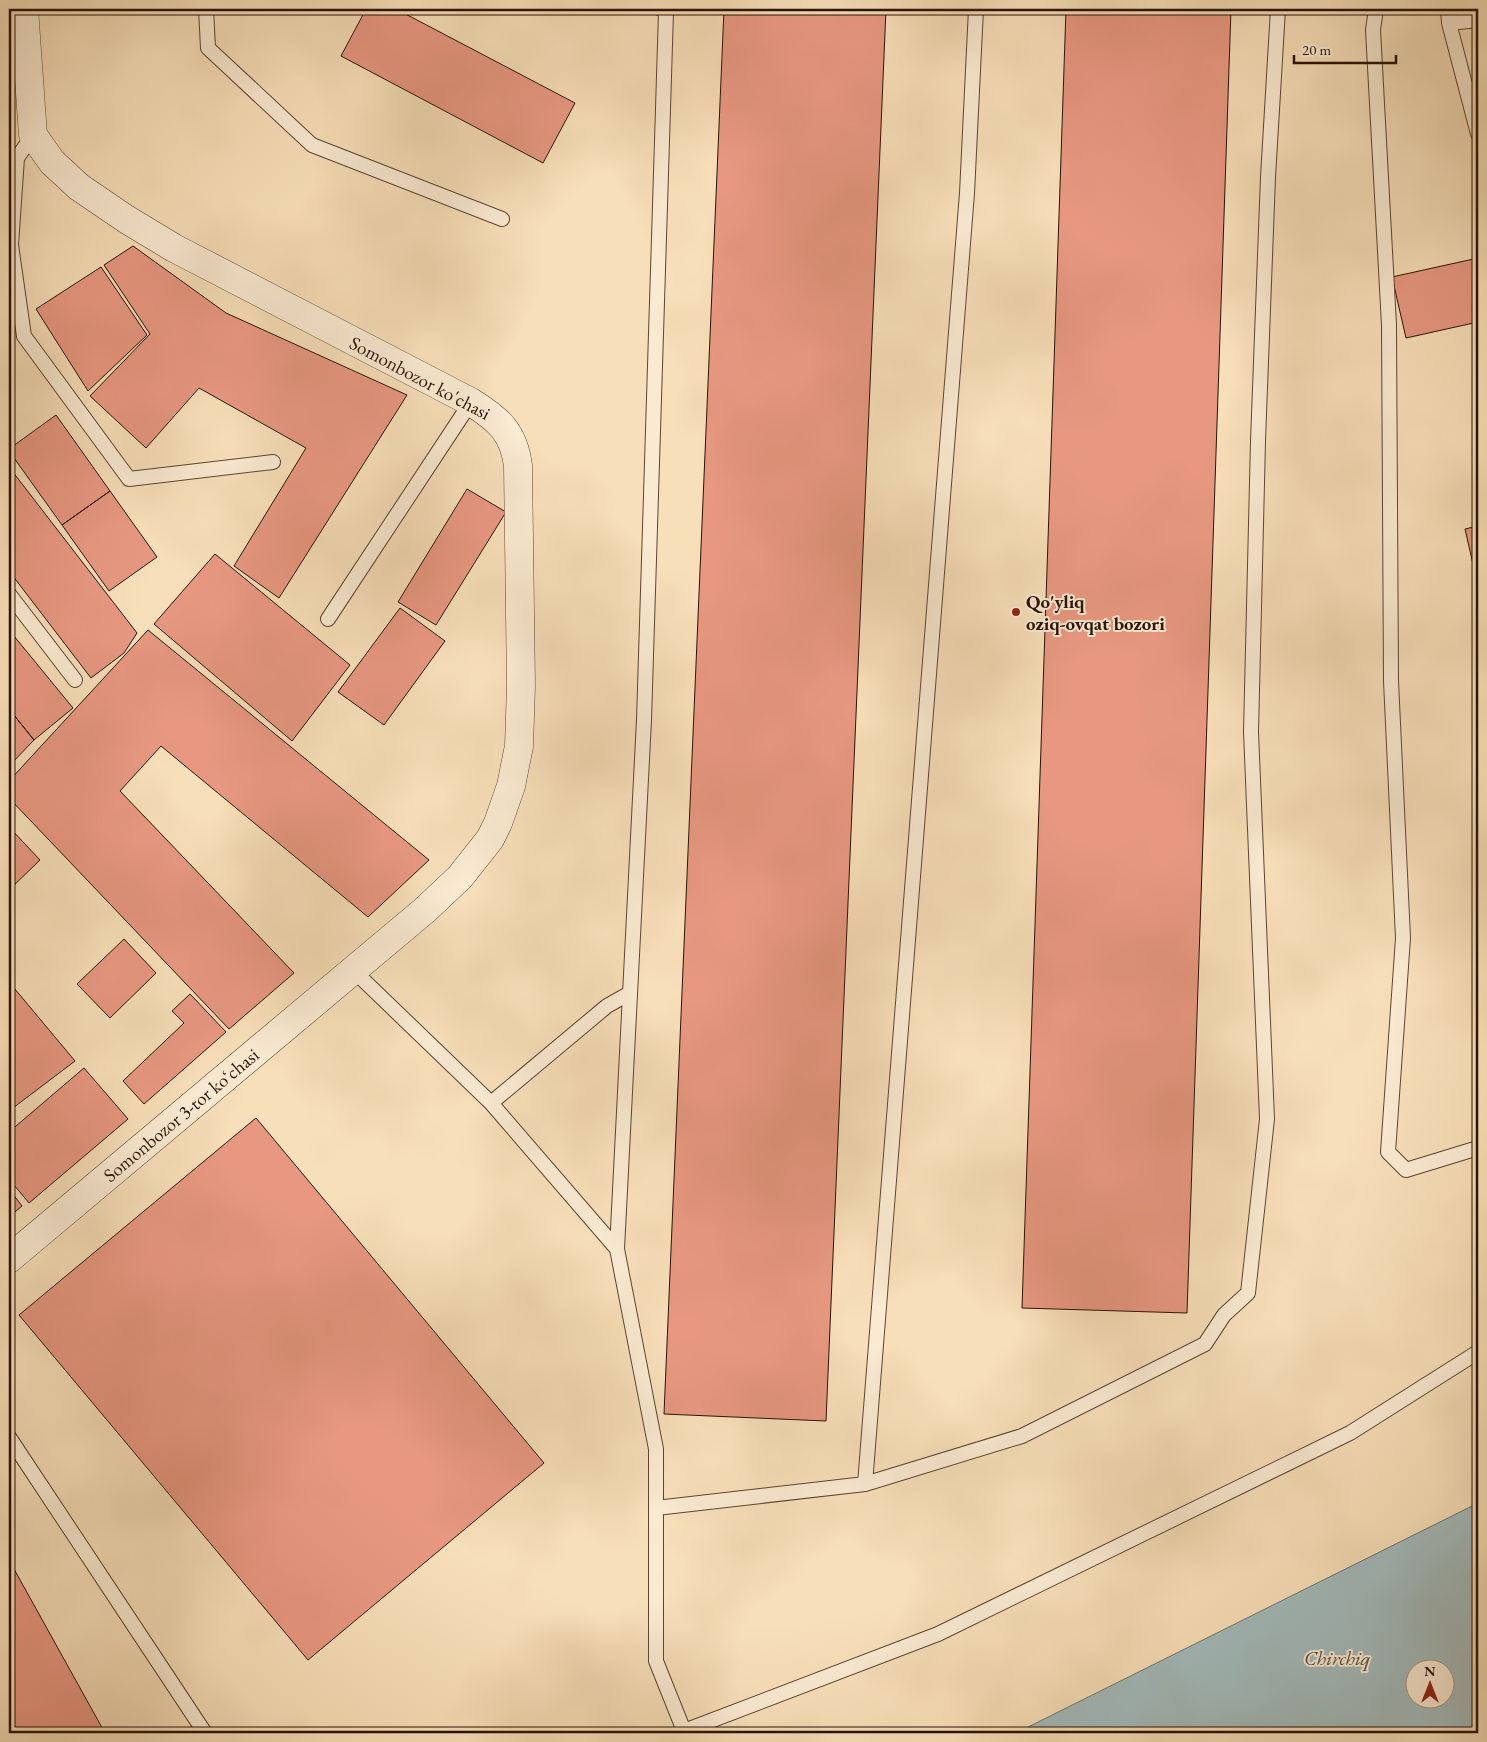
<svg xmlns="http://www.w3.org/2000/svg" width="1487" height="1742" font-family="'EB Garamond',serif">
  <rect width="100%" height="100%" fill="#f7dfb9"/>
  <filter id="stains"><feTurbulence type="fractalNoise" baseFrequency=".004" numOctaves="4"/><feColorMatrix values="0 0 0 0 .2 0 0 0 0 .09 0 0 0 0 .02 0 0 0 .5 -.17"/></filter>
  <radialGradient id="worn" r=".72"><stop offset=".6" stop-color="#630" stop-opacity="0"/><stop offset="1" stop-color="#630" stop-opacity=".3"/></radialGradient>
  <path fill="#a2babb" stroke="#727772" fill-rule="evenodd" d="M1478,1503v230h-462zM1414,1670h30v30h-30z"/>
  <path fill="#e89881" stroke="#291205" d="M366,9h30l179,94 -32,60 -202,-107z
    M724,9h162l-60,1412 -162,-7z
    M1066,9h165l-44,1304 -165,-5z
    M133,246l93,67 181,82 -128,203 -45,-32 72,-118 -107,-60 -53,60 -56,-52 60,-62 -46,-69z
    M1478,258v64l-72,16 -14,-61z
    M101,267l46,68 -59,56 -52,-82z
    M56,415l54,76 -48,34 -53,-74v-2z
    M9,467l128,166 -13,20 -33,25 -82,-107z
    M467,489l39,23 -70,113 -38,-23z
    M110,491l47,66 -48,34 -47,-66z
    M1478,526v60l-13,-57z
    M215,554l135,111 -58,76 -138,-117z
    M400,608l45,33 -61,84 -46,-33z
    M9,630l64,78 -39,32 -25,-31z
    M148,630l281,230 -61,57 -207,-171 -41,45 174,182 -65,56 -220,-231v-17z
    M9,709l25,31 -25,26z
    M9,827l31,33 -31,30z
    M124,939l32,34 -46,45 -33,-34z
    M9,982l66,79 -66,50z
    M190,994l36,38 -82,72 -21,-23 61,-58 -12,-12z
    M84,1068l44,51 -99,84 -20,-24v-47z
    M256,1118l288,345 -236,197 -289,-345z
    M9,1189l13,17 -13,11z
    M9,1560l96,173h-96z"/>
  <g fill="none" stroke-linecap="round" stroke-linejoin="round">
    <defs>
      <path id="lane" d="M206,9l2,39 104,97 190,74
        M1376,9l-3,21 16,295 2,356 12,257 -15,214 18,18 72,-22
        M1448,9l1,14 29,111
        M1449,23l29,-3
        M33,135l-16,23 -6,87 13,91 105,143 144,-17
        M9,594l66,86
        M328,619l143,-217
        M354,971l137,132 126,146 39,200v212l28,70 254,-97 412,-201 128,-81
        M491,1103l116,-97 23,-13
        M617,1249l27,-529 22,-708 -5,-3
        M9,1437l196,296
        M865,1484l102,-1291 9,-184
        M656,1508l209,-24 157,-48 183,-92 19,-29 24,-22 19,-174 -16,-387 7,-291 10,-264 10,-168"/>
      <path id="street" d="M9,1259l416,-349 35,-33 30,-38 8,-16 13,-37 8,-40 2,-60 -3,-220c-4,-34 -20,-47 -47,-64l-297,-154 -48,-29 -47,-32 -27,-25 -19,-27 -9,-126"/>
    </defs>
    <use href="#lane" stroke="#5c4532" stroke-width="16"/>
    <use href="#street" stroke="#5c4532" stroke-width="29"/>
    <use href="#lane" stroke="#faead2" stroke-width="14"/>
    <use href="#street" stroke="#faead2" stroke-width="28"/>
  </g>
  <circle fill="#8f2418" stroke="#faead2" stroke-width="2" cx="1016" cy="612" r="5"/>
  <g text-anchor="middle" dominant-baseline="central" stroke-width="4" stroke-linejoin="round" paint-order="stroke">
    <g font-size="19" fill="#291205" stroke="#faead2">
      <text transform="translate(420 378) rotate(28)">Somonbozor ko'chasi</text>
      <text transform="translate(181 1115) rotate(-40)">Somonbozor 3-tor koʻchasi</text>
    </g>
    <g font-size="19" font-weight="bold" fill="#291205" stroke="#faead2" text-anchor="start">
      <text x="1026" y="601">Qo'yliq<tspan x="1026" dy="22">oziq-ovqat bozori</tspan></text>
    </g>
    <g font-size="20" font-style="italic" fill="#534d45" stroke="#faead2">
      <text x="1337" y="1658">Chirchiq</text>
    </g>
  </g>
  <rect width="1487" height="1742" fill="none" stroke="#f7dfb9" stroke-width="30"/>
  <rect x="10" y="10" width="1467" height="1722" fill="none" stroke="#291205" stroke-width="2.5"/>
  <rect x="15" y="15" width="1457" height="1712" fill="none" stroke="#291205"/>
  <g transform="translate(1430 1684)"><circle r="24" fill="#faead2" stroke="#a69480"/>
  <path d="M0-4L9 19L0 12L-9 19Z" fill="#8f2418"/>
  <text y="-8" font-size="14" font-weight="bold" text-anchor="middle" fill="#291205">N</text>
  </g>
  <path d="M1294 55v8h102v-8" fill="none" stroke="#291205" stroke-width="2.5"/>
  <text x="1302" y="55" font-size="15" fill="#291205" stroke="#faead2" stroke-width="4" paint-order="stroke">20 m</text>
  <rect width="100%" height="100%" filter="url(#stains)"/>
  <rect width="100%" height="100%" fill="url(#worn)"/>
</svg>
